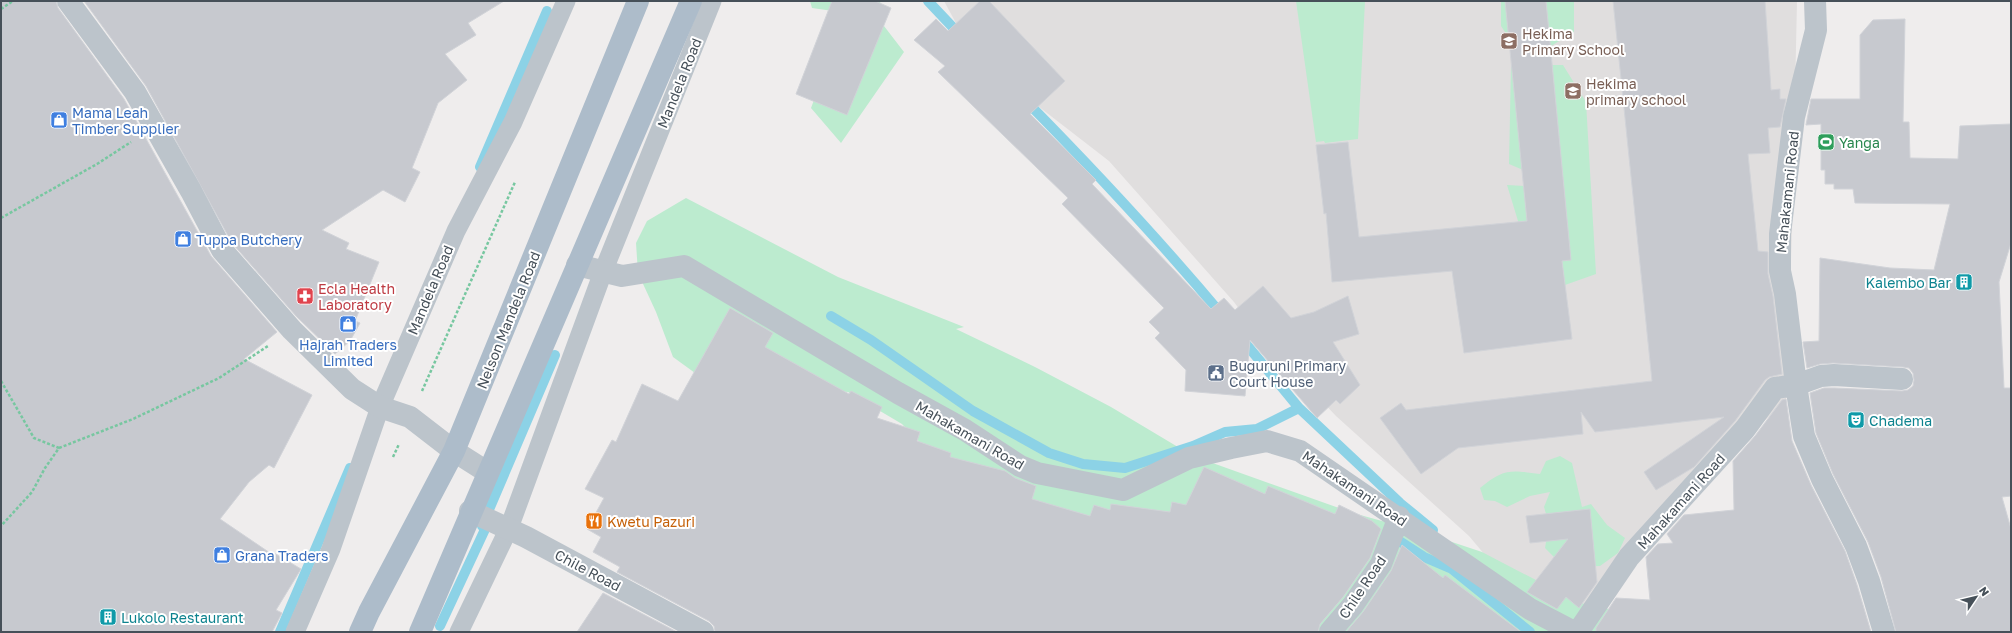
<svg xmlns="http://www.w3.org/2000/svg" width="2012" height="633" font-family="'Golos Text',sans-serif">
  <rect width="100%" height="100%" fill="#efeded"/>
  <path fill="#e0dede" d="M944,1h853l-5,229 -6,171 -94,86 -101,117 -43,26 -79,-94 -133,-120 -80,-84 -22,-30 -125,-141 -84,-65 -68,-71z"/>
  <path fill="#bcebcf" d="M810,1h70l4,25 20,26 -63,91 -30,-35 36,-95 -35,-5z
    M1296,1h69l-7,138 -33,4 -1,-2 -8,1z
    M1501,1h73v31l-49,30 -24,-36z
    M1511,65h52l23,37 10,172 -31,11 -31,-12 -27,-88 17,1 11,-11 -26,-11z
    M686,198l152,79 126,50 -8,2 79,38 76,40 82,49 160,57 69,19 60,20 98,51 140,29h-487l-270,-145 -61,-63 -54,-32 -142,-11 -33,-24 -17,-45 -18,-39 -2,-30 11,-22z
    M1560,456l12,7 10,44 9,-3 16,21 18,13 -7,15 -18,13 -22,1 -19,-5 -14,-14 4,-24 -5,-17 6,-15 -20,4 -23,11 -12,-6 -11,-1 -4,-12c24,-20 31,-18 60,-14l6,-13z"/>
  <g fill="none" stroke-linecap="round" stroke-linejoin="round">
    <path stroke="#8cd2e6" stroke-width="10" d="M928,1l33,35
      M1026,101c68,69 135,141 197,215
      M480,167l67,-156
      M831,316l40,24 102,71 76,42 34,11 42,4 68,-22 32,-14 32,-3 42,-21
      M1241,338l58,70 101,95 33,27
      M1390,535l34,22 28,12 78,63
      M440,626l47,-101 -5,1 73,-171
      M280,632l70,-164"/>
  </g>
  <path fill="#c7c9cf" stroke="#d1d3d8" d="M1,1h55l2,7 66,91 87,157 66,76 -33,27 68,36 -38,73 -5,-3 -20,17 -29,37 53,36 1,-2 27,16 -25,41 6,3 -10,19h-271z
    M84,1h420l-36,22 8,12 -31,19 22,26 -29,23 -26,65 8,4 -15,30 -22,-12 -61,40 27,13 -3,6 33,13 -24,59 5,2 -10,18 -15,13 -39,-38 -64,-73 -86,-157z
    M832,1h43l16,7 -44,107 -51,-21z
    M980,1h9l76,80 -35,33 66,66 -4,4 119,125 13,-11 11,12 28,-24 28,32 23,-6 34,-16 11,38 -26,8 27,43 -20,19 -4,-4 -19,18 -67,-78 -5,56 -60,-5 1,-21 -31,-32 5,-5 -11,-11 15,-14 -102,-104 6,-6 -130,-126 7,-6 -31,-26 22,-21 12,12z
    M1505,1h41l25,259 -9,1 10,78 -108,14 -12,-82 -120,11 -6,-69 -2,1 -8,-69 32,-3 11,95 168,-16z
    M1613,1h152l6,89 9,-1v10h6l-6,28 -12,1 2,25 -22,1 10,97 10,1v22l5,22 9,78 -13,3 -4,3 -30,41 -41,46 -38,23 -12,-18 80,-55 -129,15 -14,-20 2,22 -125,14 -37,26 -41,-56 21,-15 5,7 246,-29z
    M1905,19l-2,103h6l1,36 48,1 2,-33 51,-2v119l-12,39 5,106h7v108l-9,1 9,32v103h-115l-15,-55 -13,-35 -35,-68 -17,-41 -6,-40 14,-5h10l68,3 6,-1 5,-4 1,-6 -1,-7 -4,-5 -6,-1 -70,-4 -13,1 -13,4 -4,-26 16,-1 1,-83 70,10 44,2 16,-66 -95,-1 -2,-14h-19v-5h-9v-14h-4v-46l-15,1 5,-26h49v-64l13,-15z
    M730,308l43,25 -8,14 84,47 2,-3 31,16 -5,11 43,14 -3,9 34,12 -1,4 55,14 10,7 21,8 -4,13 58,17 4,-11 16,5 1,-6 59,8 2,-10 14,3 18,-38 61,27 3,-8 67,28 4,-9 33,16 9,8 -11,29 -27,39 -23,27 -2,8h-603l-1,-6 -5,-5 -92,-49 3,-5 -27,-15 8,-15 -14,-8 17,-31 -19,-9 27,-49 4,2 26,-58 36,17z
    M1786,399l6,42 19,44 34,66 12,34 14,47h-275v-4l20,-30 34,2 -4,-43 12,-13 15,-1 -6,-9 17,-19 50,-5 -1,-49 22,-25 27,-36z
    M1590,509l7,73 -18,26 -13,-11 -9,12 -30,-17 41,-53 -38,4 -4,-27z
    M1402,545l41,33 2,-3 76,57h-175l17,-20 28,-41z
    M603,593l74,39h-100z"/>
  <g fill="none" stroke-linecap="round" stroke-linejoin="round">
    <path stroke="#77c7a0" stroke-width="2.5" stroke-dasharray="3 2" stroke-linecap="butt" d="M1,9l12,-8
      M1,218l96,-54 34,-22
      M1,381l33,57 25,10 -14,20 -13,24 -31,34
      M422,391l93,-209
      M59,448l74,-29 86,-41 49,-32
      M393,457l6,-13"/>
    <path stroke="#bcc4cb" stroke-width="19" d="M295,632l36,-83 49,-142 76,-176 57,-109 53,-121
      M459,632l50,-104 94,-256 109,-271"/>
    <path stroke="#bcc4cb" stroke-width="22" d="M68,1l67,91 56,99 31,59 70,80 60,59 28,18 30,10 44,34 33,21
      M1815,1l1,29 -22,87 -14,117v37l5,23 11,91 8,51 18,43 34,67 13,35 15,51
      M577,265l45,11 62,-10 214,127 67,37 55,36 17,7 86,17 66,-32 42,-10 36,-7 33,10 230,158 44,23
      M470,511l56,26 177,95
      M1330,632l23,-27 28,-41 18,-47
      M1578,632l51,-75 116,-128 30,-41 21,-3 25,-9 13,-1 68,4"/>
    <path stroke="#adbcca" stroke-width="22" d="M360,632l9,-20 85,-161 184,-450
      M420,632l271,-631"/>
  </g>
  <defs>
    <symbol id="school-square" viewBox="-11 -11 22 22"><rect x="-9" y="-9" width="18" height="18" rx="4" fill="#8d6e63" stroke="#fff"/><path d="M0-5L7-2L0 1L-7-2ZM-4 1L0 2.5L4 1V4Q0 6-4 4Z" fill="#fff"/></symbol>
    <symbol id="shop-square" viewBox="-11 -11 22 22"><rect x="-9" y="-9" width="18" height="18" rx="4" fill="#3f7fe0" stroke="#fff"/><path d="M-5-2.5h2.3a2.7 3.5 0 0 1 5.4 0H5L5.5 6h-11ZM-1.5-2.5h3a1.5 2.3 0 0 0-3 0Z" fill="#fff"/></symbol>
    <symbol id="stadium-square" viewBox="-11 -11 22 22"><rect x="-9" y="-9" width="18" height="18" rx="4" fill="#2e9e5b" stroke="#fff"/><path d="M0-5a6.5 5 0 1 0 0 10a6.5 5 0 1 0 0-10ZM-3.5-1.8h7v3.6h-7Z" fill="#fff"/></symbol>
    <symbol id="building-square" viewBox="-11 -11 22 22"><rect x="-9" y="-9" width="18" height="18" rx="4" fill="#0f9aa8" stroke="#fff"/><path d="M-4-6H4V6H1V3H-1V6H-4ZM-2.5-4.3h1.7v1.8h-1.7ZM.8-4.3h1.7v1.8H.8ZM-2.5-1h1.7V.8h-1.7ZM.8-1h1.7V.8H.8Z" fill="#fff"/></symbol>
    <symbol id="pharmacy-square" viewBox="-11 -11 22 22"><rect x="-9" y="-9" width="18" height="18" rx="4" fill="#e0444e" stroke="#fff"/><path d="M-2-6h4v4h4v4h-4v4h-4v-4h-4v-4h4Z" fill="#fff"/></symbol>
    <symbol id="civic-square" viewBox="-11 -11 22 22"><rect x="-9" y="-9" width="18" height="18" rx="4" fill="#5c6f8a" stroke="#fff"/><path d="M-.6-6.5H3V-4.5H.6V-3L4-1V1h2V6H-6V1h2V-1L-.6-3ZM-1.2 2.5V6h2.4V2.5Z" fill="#fff"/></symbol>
    <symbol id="theatre-square" viewBox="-11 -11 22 22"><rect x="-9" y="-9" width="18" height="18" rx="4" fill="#0f9aa8" stroke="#fff"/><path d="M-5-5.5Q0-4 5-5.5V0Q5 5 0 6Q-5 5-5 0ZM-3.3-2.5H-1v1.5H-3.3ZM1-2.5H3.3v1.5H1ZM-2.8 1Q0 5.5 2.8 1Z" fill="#fff"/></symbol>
    <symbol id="restaurant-square" viewBox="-11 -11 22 22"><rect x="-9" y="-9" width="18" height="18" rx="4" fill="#e8710a" stroke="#fff"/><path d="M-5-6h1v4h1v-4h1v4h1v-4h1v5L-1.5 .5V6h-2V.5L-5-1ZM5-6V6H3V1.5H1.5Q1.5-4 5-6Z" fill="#fff"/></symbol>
  </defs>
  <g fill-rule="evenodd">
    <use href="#school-square" x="1499" y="31" width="20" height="20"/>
    <use href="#school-square" x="1563" y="81" width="20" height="20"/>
    <use href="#shop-square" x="49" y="110" width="20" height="20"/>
    <use href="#stadium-square" x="1816" y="132" width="20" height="20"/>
    <use href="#shop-square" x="173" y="229" width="20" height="20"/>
    <use href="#building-square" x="1954" y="272" width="20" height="20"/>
    <use href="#pharmacy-square" x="295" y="286" width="20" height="20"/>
    <use href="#shop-square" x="338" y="314" width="20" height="20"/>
    <use href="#civic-square" x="1206" y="363" width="20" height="20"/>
    <use href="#theatre-square" x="1846" y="410" width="20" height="20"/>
    <use href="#restaurant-square" x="584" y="511" width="20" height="20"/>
    <use href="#shop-square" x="212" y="545" width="20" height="20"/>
    <use href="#building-square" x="98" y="607" width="20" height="20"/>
  </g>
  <g text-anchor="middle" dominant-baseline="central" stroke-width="4" stroke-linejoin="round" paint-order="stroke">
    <g font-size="14" fill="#785e54" stroke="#fff" text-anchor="start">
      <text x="1522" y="33">Hekima<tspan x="1522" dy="16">Primary School</tspan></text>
      <text x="1586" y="83">Hekima<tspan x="1586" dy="16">primary school</tspan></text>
    </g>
    <g font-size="14" fill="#465059" stroke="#fff">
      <text transform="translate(679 83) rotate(-68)">Mandela Road</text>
      <text transform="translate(1787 192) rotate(-84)">Mahakamani Road</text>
      <text transform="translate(430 290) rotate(-67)">Mandela Road</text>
      <text transform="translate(508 320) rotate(-68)">Nelson Mandela Road</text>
      <text transform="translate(970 435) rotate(30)">Mahakamani Road</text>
      <text transform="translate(1355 488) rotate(34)">Mahakamani Road</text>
      <text transform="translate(1681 501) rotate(-48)">Mahakamani Road</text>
      <text transform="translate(588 570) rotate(28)">Chile Road</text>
      <text transform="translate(1362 587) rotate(-56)">Chile Road</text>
    </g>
    <g font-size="14" fill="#366cbe" stroke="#fff" text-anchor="start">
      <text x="72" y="112">Mama Leah<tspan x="72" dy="16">Timber Supplier</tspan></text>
      <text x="196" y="239">Tuppa Butchery</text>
      <text x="348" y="344" text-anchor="middle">Hajrah Traders<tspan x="348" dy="16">Limited</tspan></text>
      <text x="235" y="555">Grana Traders</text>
    </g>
    <g font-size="14" fill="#27864d" stroke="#fff" text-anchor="start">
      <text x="1839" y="142">Yanga</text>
    </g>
    <g font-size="14" fill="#0d838f" stroke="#fff" text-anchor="start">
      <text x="1951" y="282" text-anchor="end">Kalembo Bar</text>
      <text x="1869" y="420">Chadema</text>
      <text x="121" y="617">Lukolo Restaurant</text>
    </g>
    <g font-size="14" fill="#be3a42" stroke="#fff" text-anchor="start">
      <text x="318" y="288">Ecla Health<tspan x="318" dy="16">Laboratory</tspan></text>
    </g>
    <g font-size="14" fill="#4e5e75" stroke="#fff" text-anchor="start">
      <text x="1229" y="365">Buguruni Primary<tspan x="1229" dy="16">Court House</tspan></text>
    </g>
    <g font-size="14" fill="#c56008" stroke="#fff" text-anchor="start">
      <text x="607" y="521">Kwetu Pazuri</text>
    </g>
  </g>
  <rect width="2012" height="633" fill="none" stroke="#465059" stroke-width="4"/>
  <g transform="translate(1976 597) rotate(55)" stroke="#ffffff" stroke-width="3" paint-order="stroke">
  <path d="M0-3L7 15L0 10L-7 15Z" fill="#465059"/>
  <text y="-6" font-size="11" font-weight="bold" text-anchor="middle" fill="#465059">N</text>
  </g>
</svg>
